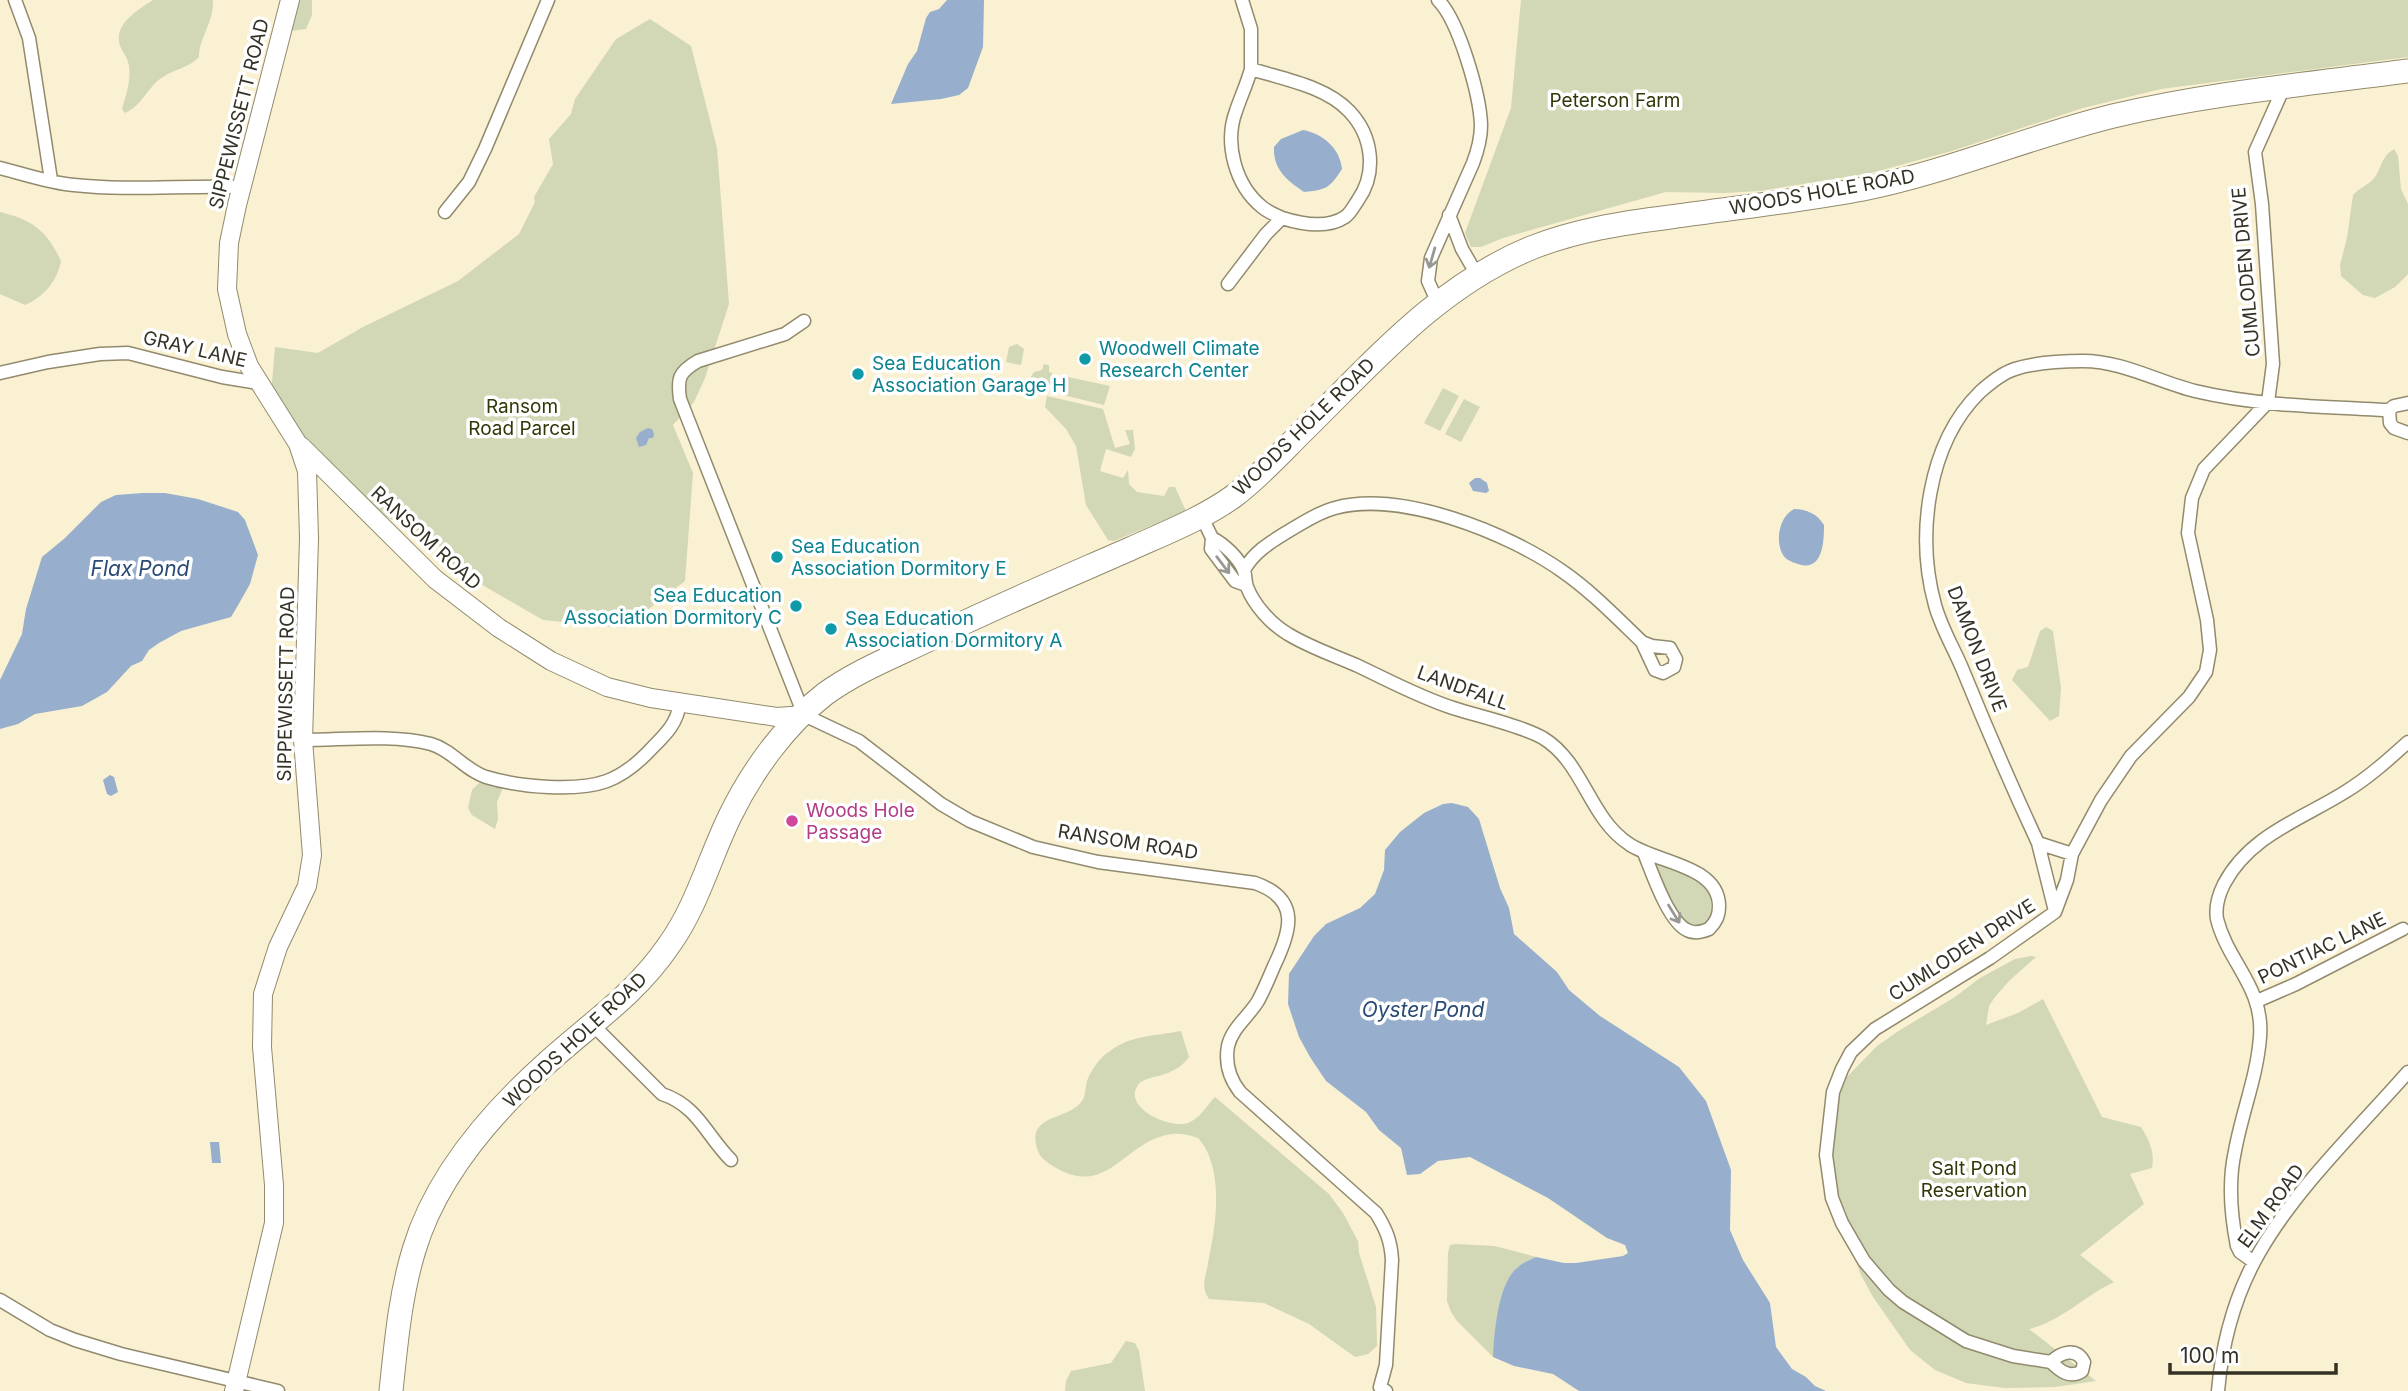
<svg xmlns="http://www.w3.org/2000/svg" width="2408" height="1391" font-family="Inter,sans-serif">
  <rect width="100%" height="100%" fill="#f9f1d1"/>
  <path fill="#d2d7b6" d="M153,0h60c1,23 -14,37 -14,57 -11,11 -24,12 -36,20 -15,9 -21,29 -38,36l-3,-4c4,-14 9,-27 7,-43 -1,-8 -6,-13 -9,-20 -7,-22 18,-36 33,-46z
    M296,0h16v15l-6,14 -16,2z
    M1521,0h887v57l-247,32 -78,19 -131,43 -81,22 -111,18 -35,2 -59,-1 -163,46 -22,9h-10l-6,-14 46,-125z
    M650,19l41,27 26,102 12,156 -24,74 -11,24 -21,23 20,48 -8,108 -61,47 -81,-8 -95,-55 -12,-26 -82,-36 -84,-97 5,-59 43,6 45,-26 95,-46 61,-47 16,-32 -1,-5 19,-33 -4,-25 22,-25 4,-15 41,-60z
    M2394,149l4,7 3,33 7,15v70l-13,13 -20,11 -12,-3 -22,-19 -1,-11 7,-27 6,-43c6,-7 16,-10 22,-18 7,-11 7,-21 19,-28z
    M0,212c33,8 47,19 61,49 -4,20 -17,36 -36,44l-25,-11z
    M1017,344l7,5 -3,16 -15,-3 3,-15z
    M1044,364l5,1v7l3,1 -2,12h-3l-2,6 -12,-2 -2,-12 3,-5 8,-2z
    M1063,376l47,10 -6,19 -45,-11z
    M1443,388l16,8 -19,35 -16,-8z
    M1047,396l56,13 12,39 15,-4 -5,-14h8l2,19 -4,8 -25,-8 -6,22 23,7 5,-8 1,14 8,8 27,4 5,-9h6l11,24 -72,30 -6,-1 -22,-35 -10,-59 -10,-17 -21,-22z
    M1464,399l16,8 -19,35 -16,-8z
    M2046,627l7,4 8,57 -2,28 -9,5 -38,-41 5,-10 11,-3 12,-36z
    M482,780l22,5 -7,17 1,17 -3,10 -23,-14 -4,-7 4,-18z
    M1654,863c13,2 46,13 53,25 8,14 5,48 -17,37 -13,-7 -30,-48 -36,-62z
    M2031,956l5,1 -27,24 -14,16 -6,9 -3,19 32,-12 25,-14 59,118 39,10c8,13 14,25 11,41l-22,6 14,30 -64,51 34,27c-30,14 -52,39 -85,47l67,52 -41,6 -51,1 -38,-5 -31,-13 -25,-20 -37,-53 -13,-24 -11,-35 -3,-26 -6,-12 -8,-28 -1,-24 8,-63 38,-39 23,-16 55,-33 25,-19 35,-19z
    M1181,1031l8,26c-15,22 -43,17 -51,28 -16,23 32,44 50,38 13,-5 18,-17 27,-26l114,97 14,19 15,28 1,12 17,54 1,39 -9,8 -13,3 -46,-33 -45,-21 -55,-4c-9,-13 -3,-22 -1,-36 8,-38 17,-95 -10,-125 -9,-3 -17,-5 -26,-4 -50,6 -65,71 -125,28 -6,-4 -10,-11 -11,-18 -6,-30 33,-24 46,-43 4,-6 3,-14 5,-20 4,-11 13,-24 23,-30 21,-16 46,-15 71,-20z
    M1456,1244l39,2 41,11c-6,3 -14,6 -19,11 -19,15 -22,66 -24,89l-36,-36 -6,-9 -4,-11 1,-48 2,-8z
    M1126,1341l9,2 4,8 6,40h-80l1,-10 5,-10 40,-8z"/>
  <path fill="#97aecd" d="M947,0h37l-1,47 -15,41 -9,7 -18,4 -50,5 17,-40 9,-13 9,-33 4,-6 9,-3z
    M1303,130c20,4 37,18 39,39 -12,19 -16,21 -38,23 -18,-12 -31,-23 -30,-45l7,-8z
    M648,428l4,1 2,5 -1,4h-4l-3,7 -7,2 -3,-9 4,-6z
    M1475,478h5l7,5 2,8 -3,2 -13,-2 -4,-8z
    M143,493h22l33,6 40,13 7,8 13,35 -8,29 -13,23 -6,10 -50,14 -22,12 -10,7 -7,11 -11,5 -24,26 -25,14 -47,8 -17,10 -18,5v-49l22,-46 4,-25 16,-52 23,-19 36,-36 15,-7z
    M1794,509c13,0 23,5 30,16 0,20 -2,49 -29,38 -6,-2 -11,-5 -13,-10 -7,-14 -2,-37 12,-44z
    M110,775l4,2 4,15 -7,4 -4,-2 -4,-14z
    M1452,803l16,4 11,12 21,69 9,20 5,26 43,38 12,18 31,26 79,51 27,34 25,69 -1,60 13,30 27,43 6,44 16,22 14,8 9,9 11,5h-247l-26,-17 -39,-8 -21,-9c1,-23 5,-74 24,-89 5,-5 13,-8 19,-11l28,6h12l47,-7 5,-3 -3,-8 -18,-7 -59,-40 -78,-41 -32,4 -18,13 -13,1 -6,-27 -22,-18 -13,-18 -40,-31 -16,-24 -11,-20 -11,-33 1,-30 25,-38 12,-12 34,-16 15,-14 9,-24 1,-20 15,-18 24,-19 19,-9z
    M210,1142h9l2,21h-9z"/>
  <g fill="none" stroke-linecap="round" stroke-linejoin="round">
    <defs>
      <path id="street" d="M15,0l14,38 22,142
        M1242,0l9,29v40
        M0,168c24,6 49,15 74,17 55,6 111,0 167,2
        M445,212l24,-30 16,-33 63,-149
        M1449,215l13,34 15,26
        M1228,284l38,-50 16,-16c19,6 45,11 63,-1 5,-3 9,-11 13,-17 19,-27 15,-64 -9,-89 -24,-25 -66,-32 -98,-42 -4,15 -10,27 -15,42 -12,32 -1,74 26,96 6,5 13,8 20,11
        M1437,301l-9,-20 3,-23 42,-95c5,-13 8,-25 8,-38 -1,-30 -22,-104 -43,-125
        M804,321l-19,13 -87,27c-19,11 -21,17 -18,38l124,316 55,26 82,63 29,17 63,26 65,15 157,21c46,16 36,48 19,83 -5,12 -10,24 -16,35 -9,15 -26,27 -30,45 -3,17 1,32 12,46l136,121c10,16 15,28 16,47l-6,105 -6,22 6,4
        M0,373l48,-11 52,-8 28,-1 94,24 36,6
        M2389,410l1,13 4,5 14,5
        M1202,517l10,21 -1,11 24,32 11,4
        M1212,538c12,6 27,20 32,33 2,5 1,11 3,16 7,18 24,37 41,47 21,13 45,21 68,31 32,15 63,32 97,43 25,8 69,18 90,30 41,25 46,80 86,106 27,19 90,21 90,62 0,10 -3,16 -10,23 -7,3 -15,5 -22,1 -19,-9 -35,-58 -43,-77
        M1244,570c11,-20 29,-29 48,-41 14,-8 27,-17 43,-21 66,-18 173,25 227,63 29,20 54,46 80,71
        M1642,642l10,4 18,2 6,11 -2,8 -11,6 -8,-3z
        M303,740c42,0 88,-6 128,4 21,6 35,27 55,33 20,6 42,9 63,10 47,2 71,-4 104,-40 14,-14 24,-24 27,-44
        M2038,843l17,68
        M2072,854l-34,-11c-27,-58 -52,-116 -76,-175 -9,-21 -21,-41 -27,-63 -19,-69 -8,-161 45,-213 10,-9 22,-19 35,-23 22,-7 46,-8 68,-8 40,0 75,21 112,30 63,15 130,16 194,19l5,-4 14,-3
        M2257,1001l39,-17 107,-55
        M593,1025l69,69c36,12 44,41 69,66
        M2254,1262l-14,-10 -3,-6c-6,-30 -9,-64 -2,-95 7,-39 22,-74 25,-114 4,-50 -32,-74 -43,-118 -2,-12 2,-25 7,-35 26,-49 78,-65 121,-92 23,-14 43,-32 63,-50
        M0,1300l50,30 25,10 46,14 157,37
        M2051,1362c9,9 19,17 31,9l2,-9c-8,-15 -23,-10 -33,0l-38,-6 -47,-15 -63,-39 -14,-12 -25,-29 -22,-38 -10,-25 -6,-43 7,-63 9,-23 9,-17 24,-23 115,-71 65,-46 12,-32 5,-26 29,-54 30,-44 58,-59 17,-25 4,-22 -3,-30 -19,-87 4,-35 12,-29 64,-67 5,-38 -11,-160 -7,-52 29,-65
        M2218,1391c4,-47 17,-96 41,-138 37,-65 99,-124 149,-181"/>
      <path id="secondary" d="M301,446l134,133 64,49 52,33 56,26 44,11 126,19 27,-2
        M234,1391l40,-168v-38l-12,-138 1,-53 15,-47 29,-61 5,-31 -9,-115 6,-202 -2,-67 -9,-27 -49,-78 -12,-32 -10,-45 2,-46 8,-38 53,-205"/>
      <path id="highway" d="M391,1391c5,-47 9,-95 23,-141 22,-74 77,-137 134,-188 43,-39 87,-67 121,-117 28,-39 40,-86 61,-129 22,-45 55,-91 95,-122 36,-26 76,-40 115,-60 62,-30 126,-57 190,-85 35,-16 72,-30 104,-53 24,-18 45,-41 66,-62 72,-70 136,-147 231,-186 45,-18 92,-25 139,-31 65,-9 129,-16 193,-28 85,-17 165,-52 250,-73 97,-23 196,-32 295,-45"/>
    </defs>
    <use href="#street" stroke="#928a6d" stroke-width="15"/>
    <use href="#secondary" stroke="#928a6d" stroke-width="20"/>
    <use href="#highway" stroke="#928a6d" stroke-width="25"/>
    <use href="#street" stroke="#fff" stroke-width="12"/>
    <use href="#secondary" stroke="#fff" stroke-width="18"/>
    <use href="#highway" stroke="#fff" stroke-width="23"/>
  </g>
  <defs><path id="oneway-shaft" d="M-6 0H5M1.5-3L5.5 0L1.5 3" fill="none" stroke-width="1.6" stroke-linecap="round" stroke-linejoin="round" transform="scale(1.75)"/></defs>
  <g stroke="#9a9892">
    <use href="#oneway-shaft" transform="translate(1432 258) rotate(106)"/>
    <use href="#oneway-shaft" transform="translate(1223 565) rotate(53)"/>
    <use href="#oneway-shaft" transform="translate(1674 914) rotate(58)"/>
  </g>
  <g fill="#0f9aa8" stroke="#fff" stroke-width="2.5">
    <circle cx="1085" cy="359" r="7"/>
    <circle cx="858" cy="374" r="7"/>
    <circle cx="777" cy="557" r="7"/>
    <circle cx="796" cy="606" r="7"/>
    <circle cx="831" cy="629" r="7"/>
  </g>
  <circle fill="#d1479c" stroke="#fff" stroke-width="2.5" cx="792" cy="821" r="7"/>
  <g text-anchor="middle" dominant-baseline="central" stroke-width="7" stroke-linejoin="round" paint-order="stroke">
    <g font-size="19" fill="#343809" stroke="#fff">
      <text x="1615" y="100">Peterson Farm</text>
      <text x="522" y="406">Ransom<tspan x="522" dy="22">Road Parcel</tspan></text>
      <text x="1974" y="1168">Salt Pond<tspan x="1974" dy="22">Reservation</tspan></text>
    </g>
    <g font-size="19" fill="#343125" stroke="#fff">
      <text transform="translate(239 114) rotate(-76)">SIPPEWISSETT ROAD</text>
      <text transform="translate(1822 192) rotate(-10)">WOODS HOLE ROAD</text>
      <text transform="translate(2246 272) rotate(-95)">CUMLODEN DRIVE</text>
      <text transform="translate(195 349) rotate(13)">GRAY LANE</text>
      <text transform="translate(1304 427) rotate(-44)">WOODS HOLE ROAD</text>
      <text transform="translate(426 538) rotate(43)">RANSOM ROAD</text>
      <text transform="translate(1977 649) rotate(69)">DAMON DRIVE</text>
      <text transform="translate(286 684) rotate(-89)">SIPPEWISSETT ROAD</text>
      <text transform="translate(1463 688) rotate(20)">LANDFALL</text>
      <text transform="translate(1128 842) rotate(9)">RANSOM ROAD</text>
      <text transform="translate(2322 948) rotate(-26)">PONTIAC LANE</text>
      <text transform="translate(1962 950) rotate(-33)">CUMLODEN DRIVE</text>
      <text transform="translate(575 1040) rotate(-43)">WOODS HOLE ROAD</text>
      <text transform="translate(2271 1206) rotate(-54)">ELM ROAD</text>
    </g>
    <g font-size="19" fill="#0d838f" stroke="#fff" text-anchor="start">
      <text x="1099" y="348">Woodwell Climate<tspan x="1099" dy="22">Research Center</tspan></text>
      <text x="872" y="363">Sea Education<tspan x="872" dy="22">Association Garage H</tspan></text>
      <text x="791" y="546">Sea Education<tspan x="791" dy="22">Association Dormitory E</tspan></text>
      <text x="782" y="595" text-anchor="end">Sea Education<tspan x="782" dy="22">Association Dormitory C</tspan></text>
      <text x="845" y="618">Sea Education<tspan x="845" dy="22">Association Dormitory A</tspan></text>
    </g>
    <g font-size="19" fill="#b23c85" stroke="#fff" text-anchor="start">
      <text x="806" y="810">Woods Hole<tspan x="806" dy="22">Passage</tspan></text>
    </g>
    <g font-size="21" font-style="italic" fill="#294b75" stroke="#fff">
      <text x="140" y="568">Flax Pond</text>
      <text x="1423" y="1009">Oyster Pond</text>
    </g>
  </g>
  <path d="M2170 1363v10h166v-10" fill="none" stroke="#343125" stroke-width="3.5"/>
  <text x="2180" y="1363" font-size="21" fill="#343125" stroke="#ffffff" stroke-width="5" paint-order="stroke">100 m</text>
</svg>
